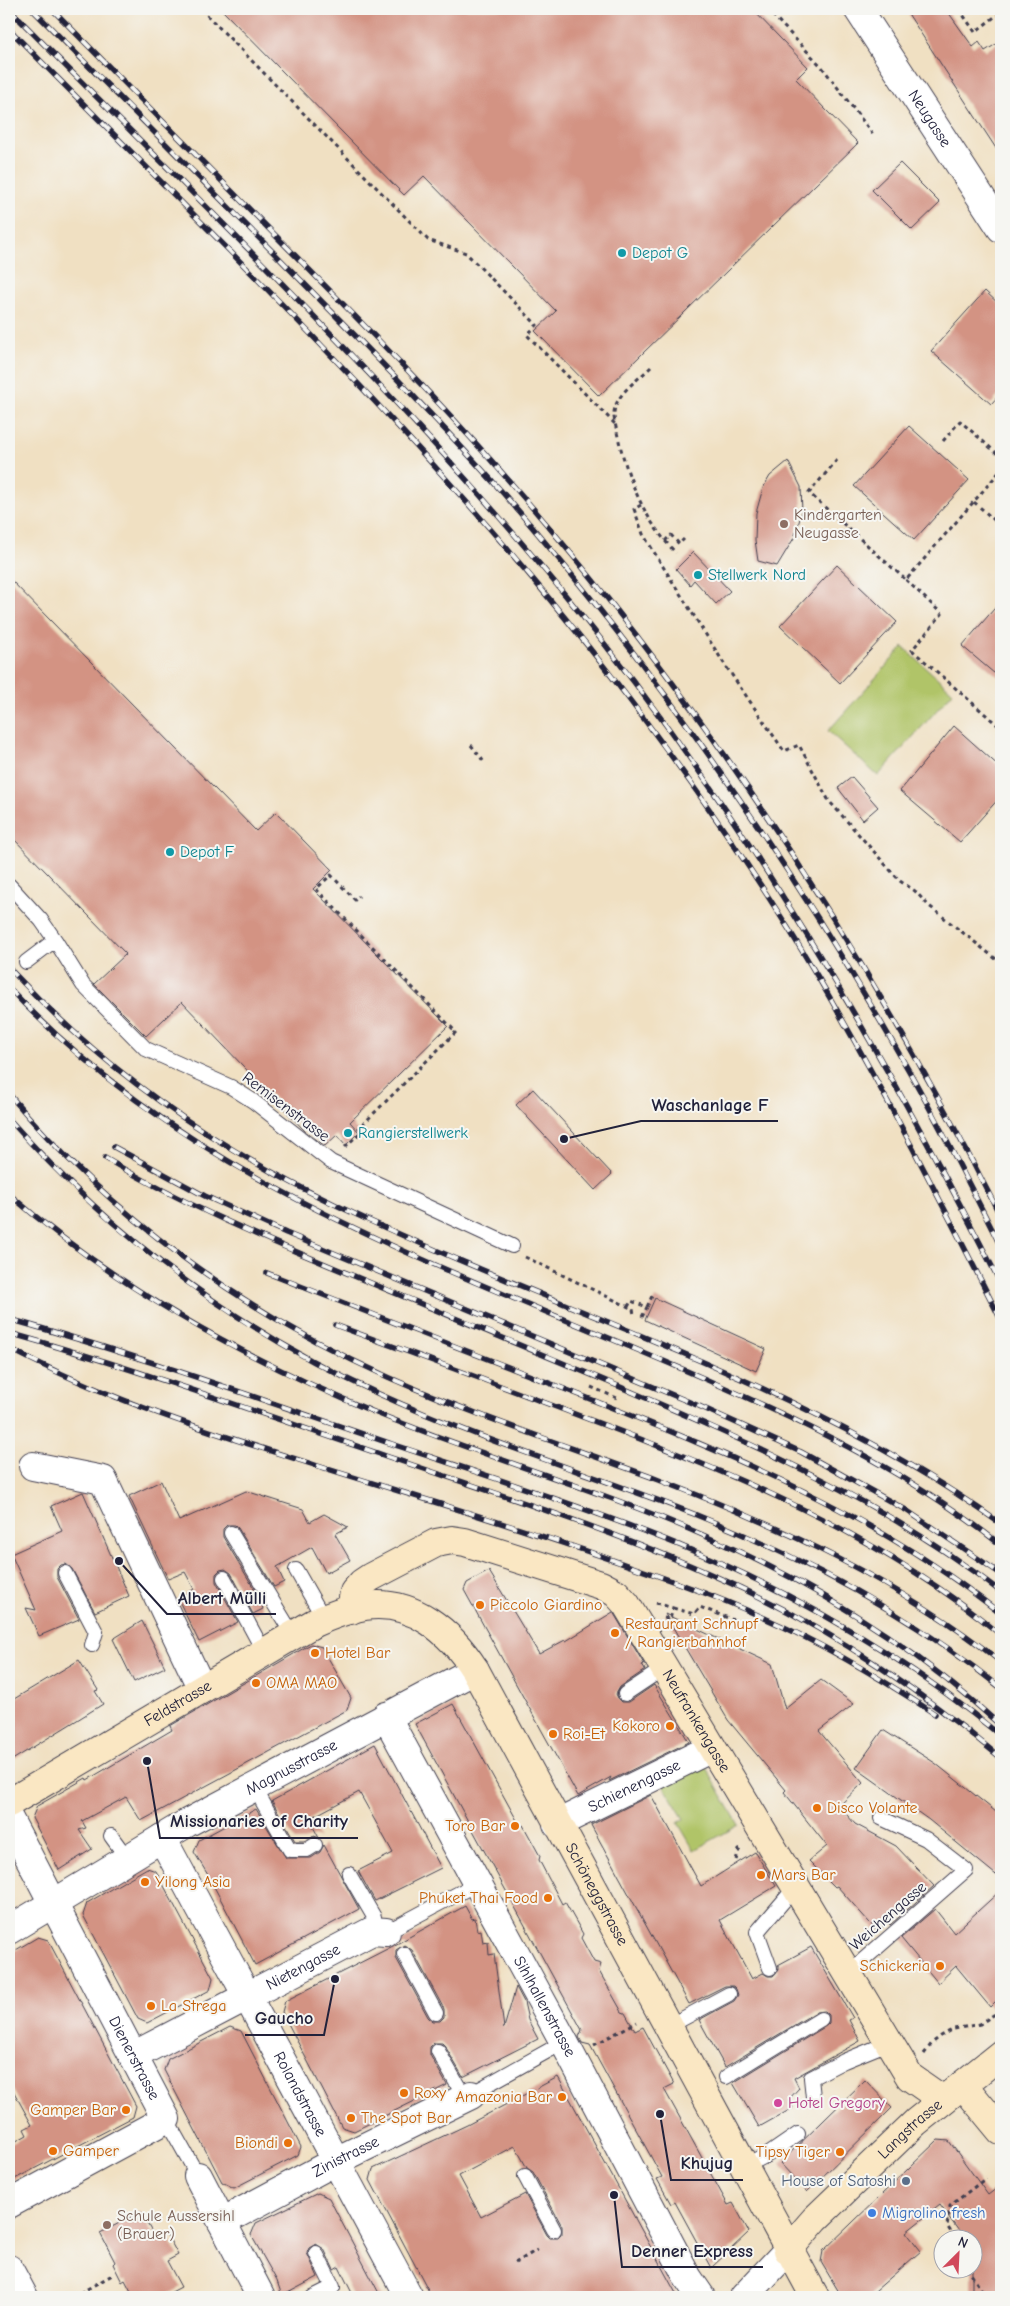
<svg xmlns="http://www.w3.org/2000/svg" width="1010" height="2306" font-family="'Comic Neue',sans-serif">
  <rect width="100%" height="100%" fill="#f6f6f2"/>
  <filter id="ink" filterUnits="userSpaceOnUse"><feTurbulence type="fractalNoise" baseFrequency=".02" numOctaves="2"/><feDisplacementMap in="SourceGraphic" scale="10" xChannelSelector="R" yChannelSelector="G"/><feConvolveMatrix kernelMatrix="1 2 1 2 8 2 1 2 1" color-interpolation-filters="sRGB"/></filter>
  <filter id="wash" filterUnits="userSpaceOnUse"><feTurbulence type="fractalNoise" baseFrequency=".0096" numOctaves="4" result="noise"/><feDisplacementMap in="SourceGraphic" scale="20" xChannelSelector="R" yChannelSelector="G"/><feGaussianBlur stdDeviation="1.12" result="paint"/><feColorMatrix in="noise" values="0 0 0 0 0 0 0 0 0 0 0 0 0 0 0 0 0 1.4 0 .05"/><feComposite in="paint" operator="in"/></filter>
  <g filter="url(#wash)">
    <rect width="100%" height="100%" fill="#f0e0c2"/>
    <path fill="#b0c468" stroke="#697352" d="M903,647l50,45 -75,84 -50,-45z
      M704,1764l35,61 -45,25 -16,-27 6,-4 -21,-34z"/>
    <g id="blocks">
      <path fill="#d39383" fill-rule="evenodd" d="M221,9h531l56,58 -12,12 62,64 -259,253 -64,-65 21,-20 -132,-135 -20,19z
        M905,9h41l27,38 6,-5 6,9 16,-10v115z
        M900,163l40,40 -28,27 -40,-40z
        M985,291l16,15v87l-10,11 -60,-53z
        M909,426l60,54 -55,60 -60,-54z
        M788,461l13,26 1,25 -8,26 -17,28 -19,-5 -3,-21 1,-27 7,-25 7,-12z
        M693,552l37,39 -14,13 -22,-24 -4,5 -14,-16z
        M837,565l60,57 -57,61 -60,-57z
        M9,578l247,253 20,-19 56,58 -19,19 135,137 -98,96 9,10 -13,13 -9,-10 -12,11 -20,-15 -123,-129 -36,34 -52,-52 32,-30 -117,-120z
        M1001,601v78l-39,-33z
        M954,726l47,42v28l-41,46 -60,-51z
        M852,777l26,30 -15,13 -25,-32z
        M533,1089l79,85 -17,16 -79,-85z
        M655,1298l111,51 -10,22 -111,-51z
        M161,1481l18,40 67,-30 57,18 7,13 14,-8 24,13 -13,7 15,26 -24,13 -14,-26 -35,20 7,15 -10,5 -36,-59 -3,-3h-8l-4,4v8l35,58 5,14 -10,5 -22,-41 -6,-4 -5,1 -4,4v8l22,40 -39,20 -21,-43 16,-10 -9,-17 -17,7 -39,-83z
        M83,1492l46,104 -34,16 -23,-43 -6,-5 -5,1 -4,4v8l22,42 -40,17 -13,-28 10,2 -25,-56 51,-23 -11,-25z
        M489,1571l50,83 26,-14 1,1 47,-29 31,52 -2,1 3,5 -25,17 -4,7 2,4 4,4h7l25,-17 35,57 -80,39 2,-4 -33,19 -114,-206 3,-7z
        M665,1614l107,50 13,45 36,-29 33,24 -35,27 44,52 -24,23 16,18 41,22 38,40 -44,39 -2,-3 -11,9 -40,-45 -2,1 -26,-26 18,-15 -43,-54 2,-2 -58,-70z
        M142,1621l23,46 -31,15 -21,-43z
        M311,1644l11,3 29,51 -4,12 -206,111 -15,-24 -44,24 4,7 -7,2 13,19 -33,21 -27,-52 5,-12 49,-28 1,2 85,-50 -2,-4z
        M79,1660l19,30 -3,1 8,13 -94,58v-60z
        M453,1704l67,122 3,-1 17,31 -1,4 23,44 3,-2 18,32 -2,4 13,24 7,2 -2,7 23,41 3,1 10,18 8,-4 31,57 -10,5 64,116 5,-2 16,29 -38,36 -36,-66 -4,2 -14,-25 5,-2 -72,-132 -8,-2 -3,-6 3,-7 -167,-306z
        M883,1730l52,33 66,53v63l-72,-59 -73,-52z
        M375,1744l66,124 -66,33 -17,-30 35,-18 -34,-61 -50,27 10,19 -5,-2 -10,5h-9l-23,-40z
        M651,1795l50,91 54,-34 21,34 -56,34 32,59 11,-6 5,3h5l5,-6v-5l33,-18 42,71 -4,2 11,21 -66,37 5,10 -11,12 5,8 -34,19 -26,-44 93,-57 3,-3v-8l-4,-4 -9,1 -91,55 -26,-47 35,-19 4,-6 -2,-6 -3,-3h-8l-36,18 -98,-179z
        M256,1809l30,49h25l9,-6 4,-7 35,64 -104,56 -47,-90 -14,-23 5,-12z
        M147,1868l9,3 57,107 -3,12 -63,33 -9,-4 -55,-104 4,-12z
        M1001,1890v106l-11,11 -34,-41 -18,17 -37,-45 34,-29 19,24z
        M465,1906l7,13 3,-1 2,13 4,-1 2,13 5,-1 1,13 5,-1 10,74 12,-41 8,15 4,18 10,19 -75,38 -18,-31 -3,-3h-8l-4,4v8l17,30 -93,46 -12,-4 -60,-115 3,-11 108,-55zM404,1945l8,5 32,59v8l-4,4h-8l-4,-4 -32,-59v-8z
        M38,1937l10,3 88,166 -3,11 -124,65v-37l18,-10 -3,-6 8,-4 -23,-42v-129z
        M230,2027l11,4 60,116 -3,8 -64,33 -12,-6 -58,-112 4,-11z
        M558,2077l120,220h-246l-62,-117 3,-11 94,-44zM515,2146l12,22 6,4 29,54v8l-4,4h-8l-3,-3 -22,-41 -44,23 -22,-41z
        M865,2080l27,28 -85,84 -27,-29z
        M938,2140l11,1 39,54 13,-10v112h-29v-59h-8l-24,-33 -34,27 15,19 -53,46h-26l-21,-35 2,-11z
        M318,2193l11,5 52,99h-27l-15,-30 -5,3 -10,-21 -8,-5 -7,4 -2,5 11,24 -36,19 -5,-15 -26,-46 5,-12z
        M141,2212l14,26 11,-5 12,22 -11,6 14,26 -19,10h-28l-9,-17 -3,2 -9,-18 2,-2 -15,-29z"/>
    </g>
  </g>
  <g filter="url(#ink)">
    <use href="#blocks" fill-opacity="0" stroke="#413e4f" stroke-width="1"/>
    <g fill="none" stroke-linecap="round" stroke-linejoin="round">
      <defs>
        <path id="lane" d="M9,885l32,35 14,20
          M26,962l29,-22 28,45 63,64 85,38 22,14 78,61 181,84
          M231,1533l62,102
          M296,1570l28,49
          M65,1573l31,59 -4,13
          M224,1578l40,74
          M625,1694l39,-26
          M254,1787l36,63h17l8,-5
          M111,1836l16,22
          M349,1874l25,43 -2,14
          M386,1932l90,-48
          M404,1954l32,59
          M770,1968l-13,-36 30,-35 11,-3
          M846,1975l120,-105 -40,-31 -45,-21
          M669,2026l60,-32
          M438,2051l27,47
          M726,2077l95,-58
          M478,2090l86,-48
          M813,2097l-2,-19 33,-17 44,-18
          M166,2119l32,57
          M744,2167l25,-13 29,-20
          M525,2176l29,54
          M313,2297l20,-10 -17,-34"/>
        <g id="street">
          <path id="s1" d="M858,9l143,219"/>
          <path d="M33,1466l70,14 99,209"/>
          <path id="s2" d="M386,1716l178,326 124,236 13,19"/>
          <path id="s3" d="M9,1819l157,300 -157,85"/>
          <path id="s4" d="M557,1824l155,-76"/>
          <path id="s5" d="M162,1838l247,459"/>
          <path id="s6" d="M9,1930l178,-107 288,-153"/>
          <path id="s7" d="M133,2056l239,-125 14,1"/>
          <path d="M198,2176l63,121"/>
          <path id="s8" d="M222,2222l114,-61 135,-66"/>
          <path d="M9,2269l15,28"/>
          <path d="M744,2297l44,-47"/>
        </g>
        <g id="secondary">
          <path id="s9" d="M351,1610l3,-18 8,-9 9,-6 65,-34 16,-3 13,2 136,43 15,8 10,11 284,473 33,23"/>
          <path id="s10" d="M9,1803l305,-180c16,-7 33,-14 51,-17 48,-7 86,26 110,64l340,627"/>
          <path d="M963,2085l38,46"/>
          <path id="s11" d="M788,2250l27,-31 101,-97 85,-68"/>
        </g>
      </defs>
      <use href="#lane" stroke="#413e4f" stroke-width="16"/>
      <use href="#street" stroke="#413e4f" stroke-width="30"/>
      <use href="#secondary" stroke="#413e4f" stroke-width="30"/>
      <path stroke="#413e4f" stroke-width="3" stroke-dasharray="4 4" stroke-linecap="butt" d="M201,9l227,231 38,13 71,72 -10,10 88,89
        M767,9l55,58 53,70
        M959,9l16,23 26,-20
        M651,367c-13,13 -39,29 -37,50 9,50 26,99 62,136
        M943,441l17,-20 41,36
        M837,460l-28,33 97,87 95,-110
        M974,502l27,24
        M641,505l-7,4 9,25 19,31 63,100 59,86 15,-6 30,56 71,80 15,10 13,14 73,58
        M665,541l6,-6 8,9 5,-5
        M906,580l36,34 -30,36 89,78
        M471,745l13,17
        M345,1147l17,-16 -3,-3 97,-96 -140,-143 15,-14 24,25 4,-4
        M525,1257l108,52 1,6
        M628,1307l3,-6 16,6 5,-11
        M642,1317l5,-10
        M591,1387l26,11
        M656,1603l17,5 -3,11 -6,-1
        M673,1608l21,6 6,-7 36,14
        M736,1860l3,-10 4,-2
        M594,2045l43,-23
        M924,2054l8,-11 9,-7 13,-7 26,-5 21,-14
        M955,2238l-8,-12 3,-20 36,-28
        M515,2263l22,-13
        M967,2268l19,29
        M73,2297l41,-23"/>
      <use href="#lane" stroke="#fff" stroke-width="14"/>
      <use href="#street" stroke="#fff" stroke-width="28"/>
      <use href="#secondary" stroke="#fae7c3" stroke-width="28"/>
      <defs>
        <path id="rail" d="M9,9c191,193 389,381 562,593 171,209 308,441 430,682
          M32,9c81,81 161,162 241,243 78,79 156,158 230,241 155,178 290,373 406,578 33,58 62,117 92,176
          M52,9c74,75 149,151 223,226 80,81 161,162 236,248 195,222 356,470 490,734
          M9,29c227,230 464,454 655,717 55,75 108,153 155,233 65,111 124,226 182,341
          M9,968c65,70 140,131 223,181 72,44 150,78 227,111 185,79 378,146 542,264
          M9,988c185,197 430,276 671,380 113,49 224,100 321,177
          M9,1094c102,122 233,217 379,283 88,39 180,69 271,103 121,46 240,101 342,182
          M9,1119c105,119 226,209 370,275 103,47 210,79 315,120 110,44 215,100 307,174
          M114,1147l91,49 81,37 413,173 102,46 105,58 95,64
          M105,1158c79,47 165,83 249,118 88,36 176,73 264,110 134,57 267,116 383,206
          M9,1194c108,94 233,163 365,218 109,45 223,76 331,124 108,47 209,110 296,190
          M267,1273c108,42 216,84 323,126 146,58 287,116 411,215
          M9,1319c129,36 256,82 383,125 96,32 193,63 287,101 116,48 225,111 322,191
          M335,1325c82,30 164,60 245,91 150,56 297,116 421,219
          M9,1333c126,35 250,80 374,122 120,41 243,79 358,133 94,44 181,104 260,170
          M9,1348c98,52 204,85 309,118 102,32 205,62 306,98 46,16 92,32 136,52 62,27 119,61 175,98"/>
      </defs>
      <use href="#rail" stroke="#22223b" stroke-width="5.5"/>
      <use href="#rail" stroke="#f6f6f2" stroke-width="4" stroke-dasharray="11" stroke-linecap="butt"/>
    </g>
  </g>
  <g fill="#0f9aa8" stroke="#f6f6f2" stroke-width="2">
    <circle cx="622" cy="253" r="5"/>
    <circle cx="698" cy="575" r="5"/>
    <circle cx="170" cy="852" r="5"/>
    <circle cx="348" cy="1133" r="5"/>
  </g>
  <g fill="#8d6e63" stroke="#f6f6f2" stroke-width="2">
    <circle cx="784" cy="524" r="5"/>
    <circle cx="107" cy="2225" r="5"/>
  </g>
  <g fill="#e8710a" stroke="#f6f6f2" stroke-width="2">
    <circle cx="480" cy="1605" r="5"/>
    <circle cx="615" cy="1633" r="5"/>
    <circle cx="315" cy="1653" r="5"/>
    <circle cx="256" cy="1683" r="5"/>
    <circle cx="670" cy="1726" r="5"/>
    <circle cx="553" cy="1734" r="5"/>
    <circle cx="817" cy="1808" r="5"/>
    <circle cx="515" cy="1826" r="5"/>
    <circle cx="761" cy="1875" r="5"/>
    <circle cx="145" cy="1882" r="5"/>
    <circle cx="548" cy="1898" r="5"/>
    <circle cx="940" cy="1966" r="5"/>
    <circle cx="151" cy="2006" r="5"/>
    <circle cx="404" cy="2093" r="5"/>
    <circle cx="562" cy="2097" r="5"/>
    <circle cx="126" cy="2110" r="5"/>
    <circle cx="351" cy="2118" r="5"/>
    <circle cx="288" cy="2143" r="5"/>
    <circle cx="53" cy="2151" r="5"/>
    <circle cx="840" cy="2152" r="5"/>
  </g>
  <circle fill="#d1479c" stroke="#f6f6f2" stroke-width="2" cx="778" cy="2103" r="5"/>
  <circle fill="#5c6f8a" stroke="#f6f6f2" stroke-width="2" cx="906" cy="2181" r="5"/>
  <circle fill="#3f7fe0" stroke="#f6f6f2" stroke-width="2" cx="872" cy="2213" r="5"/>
  <g text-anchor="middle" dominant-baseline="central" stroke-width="4" stroke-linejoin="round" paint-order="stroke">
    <g font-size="16" fill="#22223b" stroke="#f6f6f2">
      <text stroke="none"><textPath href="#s1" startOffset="131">Neugasse</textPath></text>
      <text transform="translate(286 1107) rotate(37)">Remisenstrasse</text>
      <text stroke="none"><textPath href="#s10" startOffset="196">Feldstrasse</textPath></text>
      <text stroke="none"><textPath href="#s9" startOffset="455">Neufrankengasse</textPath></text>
      <text stroke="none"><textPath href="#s6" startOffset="326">Magnusstrasse</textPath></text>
      <text stroke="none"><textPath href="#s4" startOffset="86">Schienengasse</textPath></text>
      <text stroke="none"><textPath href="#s10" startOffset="798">Schöneggstrasse</textPath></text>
      <text transform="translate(888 1916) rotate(-41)">Weichengasse</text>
      <text stroke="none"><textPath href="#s7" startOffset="192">Nietengasse</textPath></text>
      <text stroke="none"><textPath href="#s2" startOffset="331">Sihlhallenstrasse</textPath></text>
      <text stroke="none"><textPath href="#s3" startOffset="270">Dienerstrasse</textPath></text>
      <text stroke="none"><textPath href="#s5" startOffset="291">Rolandstrasse</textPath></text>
      <text stroke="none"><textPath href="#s11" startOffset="172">Langstrasse</textPath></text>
      <text stroke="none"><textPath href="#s8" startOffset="140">Zinistrasse</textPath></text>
    </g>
    <g font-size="16" fill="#0d838f" stroke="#f6f6f2" text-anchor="start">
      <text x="632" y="253">Depot G</text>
      <text x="708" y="575">Stellwerk Nord</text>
      <text x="180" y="852">Depot F</text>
      <text x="358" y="1133">Rangierstellwerk</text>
    </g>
    <g font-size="16" fill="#785e54" stroke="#f6f6f2" text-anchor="start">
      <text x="794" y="515">Kindergarten<tspan x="794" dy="18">Neugasse</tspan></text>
      <text x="117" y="2216">Schule Aussersihl<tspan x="117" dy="18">(Brauer)</tspan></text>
    </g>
    <g font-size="16" fill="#c56008" stroke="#f6f6f2" text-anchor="start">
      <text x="490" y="1605">Piccolo Giardino</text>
      <text x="625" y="1624">Restaurant Schnupf<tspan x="625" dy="18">/ Rangierbahnhof</tspan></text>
      <text x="325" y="1653">Hotel Bar</text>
      <text x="266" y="1683">OMA MAO</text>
      <text x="660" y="1726" text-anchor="end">Kokoro</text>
      <text x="563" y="1734">Roi-Et</text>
      <text x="827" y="1808">Disco Volante</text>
      <text x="505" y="1826" text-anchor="end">Toro Bar</text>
      <text x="771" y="1875">Mars Bar</text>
      <text x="155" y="1882">Yilong Asia</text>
      <text x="538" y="1898" text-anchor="end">Phuket Thai Food</text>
      <text x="930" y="1966" text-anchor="end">Schickeria</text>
      <text x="161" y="2006">La Strega</text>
      <text x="414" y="2093">Roxy</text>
      <text x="552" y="2097" text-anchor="end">Amazonia Bar</text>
      <text x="116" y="2110" text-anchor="end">Gamper Bar</text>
      <text x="361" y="2118">The Spot Bar</text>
      <text x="278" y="2143" text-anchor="end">Biondi</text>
      <text x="63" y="2151">Gamper</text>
      <text x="830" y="2152" text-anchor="end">Tipsy Tiger</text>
    </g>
    <g font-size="16" fill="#b23c85" stroke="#f6f6f2" text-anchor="start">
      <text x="788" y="2103">Hotel Gregory</text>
    </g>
    <g font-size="16" fill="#4e5e75" stroke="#f6f6f2" text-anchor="end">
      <text x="896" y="2181">House of Satoshi</text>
    </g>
    <g font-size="16" fill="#366cbe" stroke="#f6f6f2" text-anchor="start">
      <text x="882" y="2213">Migrolino fresh</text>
    </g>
  </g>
  <path fill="none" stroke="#22223b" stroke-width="2" d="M564 1139L641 1121H778M119 1561L167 1614H276M147 1761L160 1838H358M335 1979L324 2035H245M660 2114L671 2180H743M614 2195L622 2267H763"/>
  <g fill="#22223b" stroke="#f6f6f2" stroke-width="2">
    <circle cx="564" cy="1139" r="5"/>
    <circle cx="119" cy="1561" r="5"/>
    <circle cx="147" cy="1761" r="5"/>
    <circle cx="335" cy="1979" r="5"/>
    <circle cx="660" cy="2114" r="5"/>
    <circle cx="614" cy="2195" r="5"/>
  </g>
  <g font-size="18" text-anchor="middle" font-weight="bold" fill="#22223b" stroke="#f6f6f2" stroke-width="4" stroke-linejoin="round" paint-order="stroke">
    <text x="710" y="1111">Waschanlage F</text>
    <text x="222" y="1604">Albert Mülli</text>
    <text x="259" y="1827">Missionaries of Charity</text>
    <text x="284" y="2024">Gaucho</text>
    <text x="707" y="2169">Khujug</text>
    <text x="692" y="2257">Denner Express</text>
  </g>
  <rect width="1010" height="2306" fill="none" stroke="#f6f6f2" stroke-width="30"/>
  <g transform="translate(958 2254) rotate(24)"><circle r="24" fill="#f6f6f2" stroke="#a1a1a9"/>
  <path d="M0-4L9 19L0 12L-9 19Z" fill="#d1495b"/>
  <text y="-8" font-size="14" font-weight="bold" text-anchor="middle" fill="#22223b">N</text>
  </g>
</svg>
